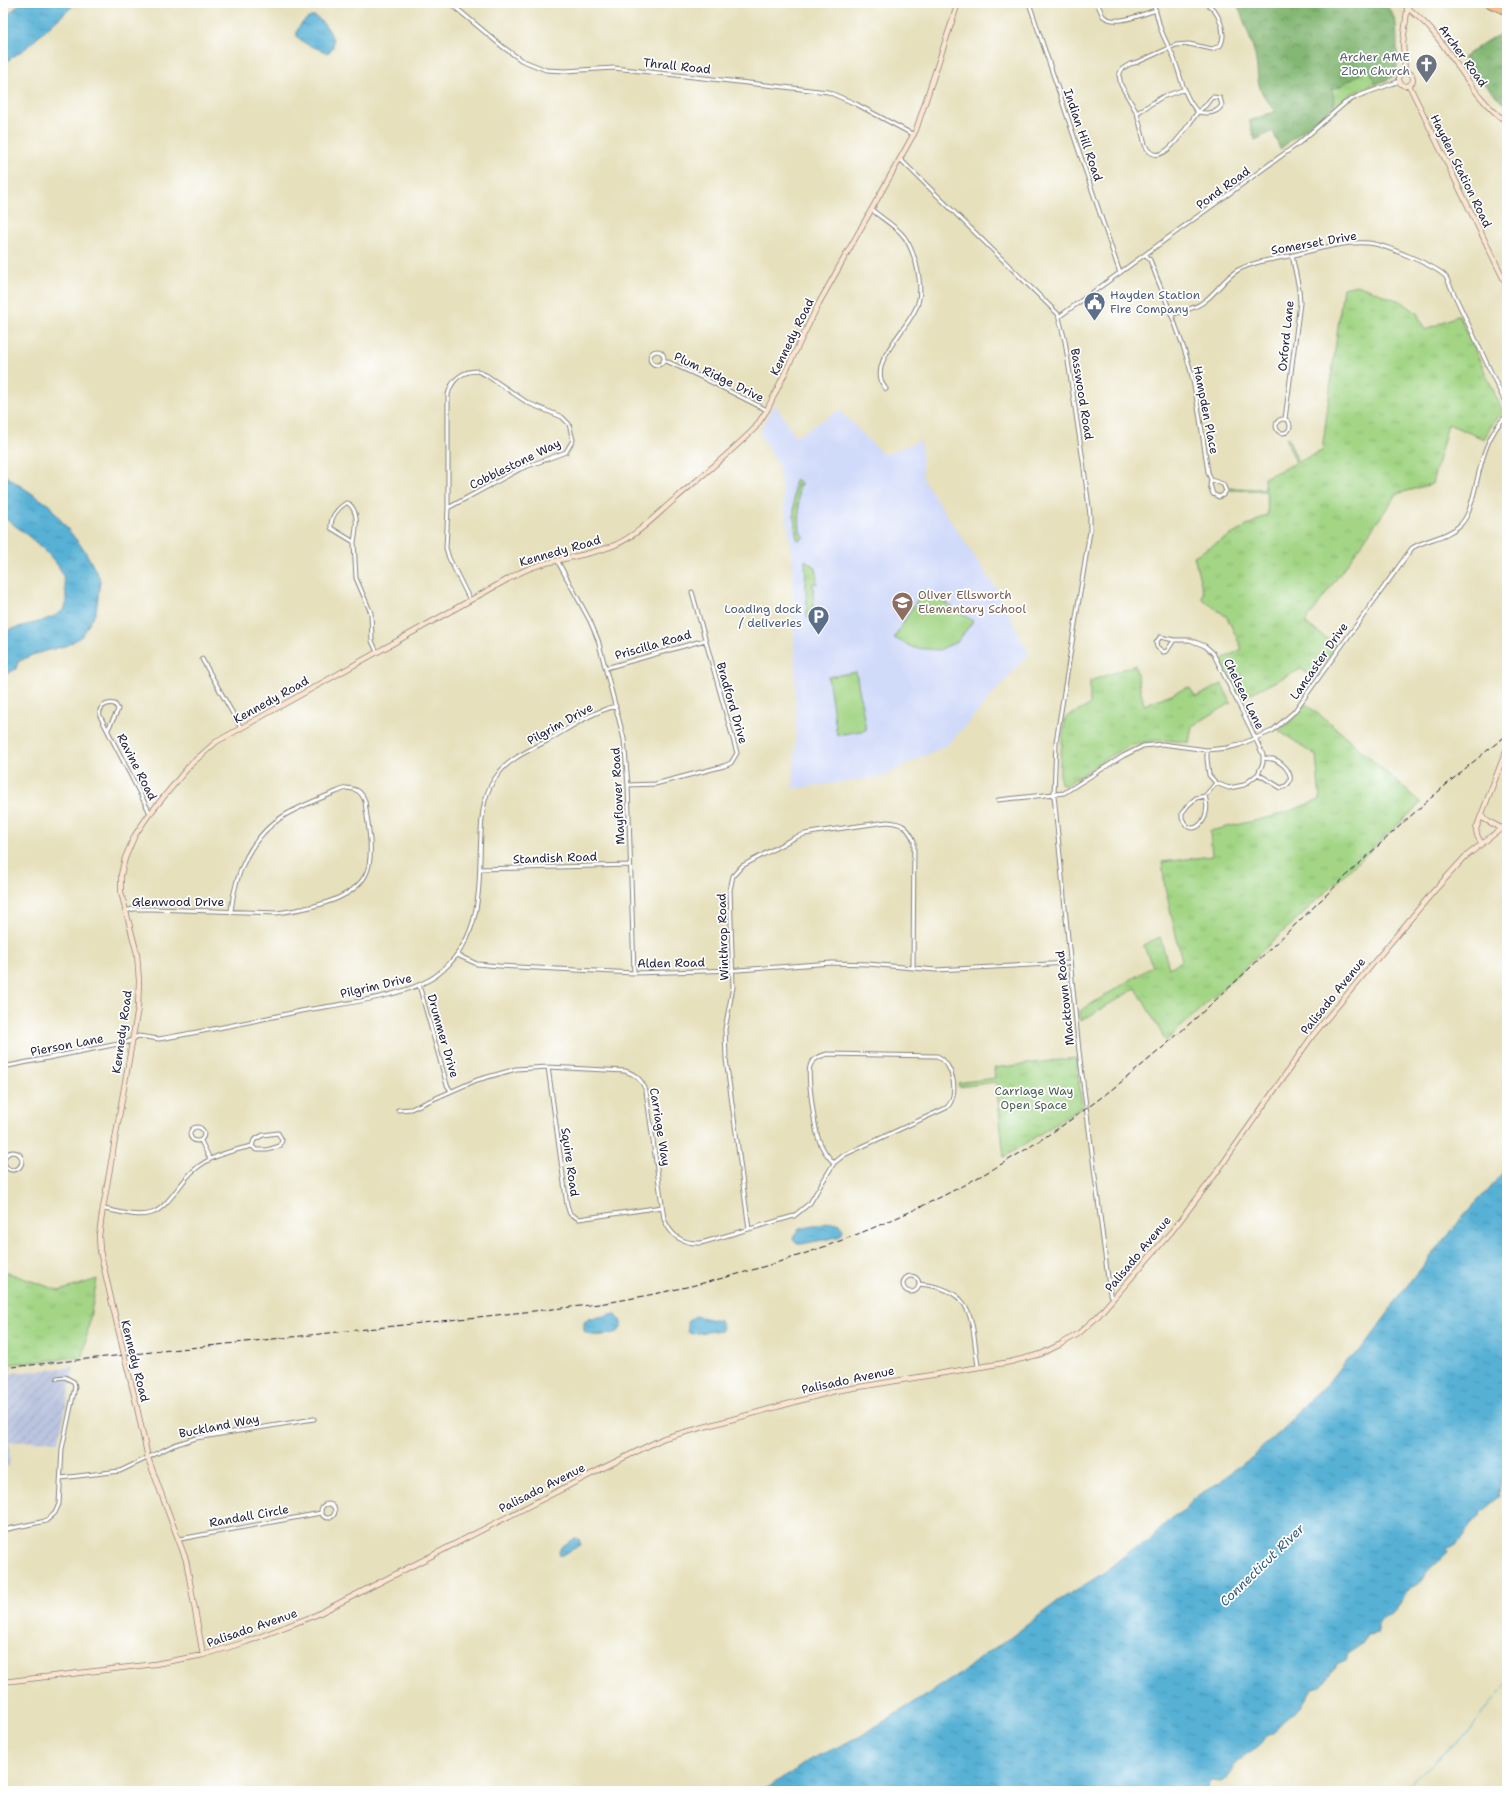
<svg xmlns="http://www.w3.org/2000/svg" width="1510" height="1794" font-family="'Shantell Sans',sans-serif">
  <defs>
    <pattern id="industrial-furrows" width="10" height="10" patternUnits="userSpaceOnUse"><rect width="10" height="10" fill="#bac4de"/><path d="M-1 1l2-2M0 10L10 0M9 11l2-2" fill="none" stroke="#a0a8bf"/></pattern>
    <pattern id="forest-crowns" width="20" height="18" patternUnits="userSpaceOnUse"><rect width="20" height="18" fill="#82b672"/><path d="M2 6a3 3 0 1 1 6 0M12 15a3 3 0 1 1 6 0" fill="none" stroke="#6a945f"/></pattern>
    <pattern id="park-tufts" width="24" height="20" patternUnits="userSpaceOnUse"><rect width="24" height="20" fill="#a3d585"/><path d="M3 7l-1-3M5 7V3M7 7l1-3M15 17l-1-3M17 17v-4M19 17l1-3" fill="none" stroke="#8cb774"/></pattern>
    <pattern id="water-ripples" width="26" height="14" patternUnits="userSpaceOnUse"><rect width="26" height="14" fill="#57b1d5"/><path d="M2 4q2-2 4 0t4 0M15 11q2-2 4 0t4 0" fill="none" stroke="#4890ae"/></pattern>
  </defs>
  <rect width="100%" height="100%" fill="#fff"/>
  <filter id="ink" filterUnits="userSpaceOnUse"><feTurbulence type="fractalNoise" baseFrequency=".025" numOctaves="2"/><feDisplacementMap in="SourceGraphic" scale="8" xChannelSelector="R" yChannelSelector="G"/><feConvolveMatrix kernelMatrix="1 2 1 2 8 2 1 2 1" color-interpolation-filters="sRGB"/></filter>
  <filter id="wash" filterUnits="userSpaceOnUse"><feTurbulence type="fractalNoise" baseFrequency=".012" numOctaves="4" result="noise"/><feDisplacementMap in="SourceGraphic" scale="16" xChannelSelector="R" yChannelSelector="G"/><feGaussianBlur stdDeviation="0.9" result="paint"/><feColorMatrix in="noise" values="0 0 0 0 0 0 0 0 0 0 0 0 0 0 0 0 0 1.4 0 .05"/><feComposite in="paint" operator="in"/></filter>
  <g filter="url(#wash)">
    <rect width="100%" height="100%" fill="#e6e0bc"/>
    <path fill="#d0daf9" d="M775,404l21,33 43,-27 45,45 37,-15 2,39 74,111 32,64 -80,90 -69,33 -87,12 3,-58 -4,-174 -14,-93 -19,-31z"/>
    <path fill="url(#industrial-furrows)" d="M74,1367l-15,74 -49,1 -1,25 -6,-1v-92z"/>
    <path fill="#a3d585" stroke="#627c60" d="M926,590l47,31 -15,20 -19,9 -25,-2 -20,-10 28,-46z
      M856,672l10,58 -29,5 -9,-58z"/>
    <path fill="url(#forest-crowns)" stroke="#526c56" d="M1237,3h146c7,5 11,13 13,21 1,6 2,47 0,50 -5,6 -13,7 -20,10l-7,-15 -30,18 -7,2 3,16 -55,44 -7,-18 -18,9 -6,-19 27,-10c-22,-23 -16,-28 -21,-56 -4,-17 -12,-35 -18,-52z
      M1507,31v76l-39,-40 -5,-9 22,-16z"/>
    <path fill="url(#park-tufts)" stroke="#627c60" d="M1369,68l7,16 -26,10 -15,11 -3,-16 7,-2z
      M1357,285l45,17 15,11 8,17 34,-15 44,97 -12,14 -7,13 -36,-15 -16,60 -35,10 -92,129 31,22 -23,32 -12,-8 -62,30 -19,-39 22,-11 -15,-32 -25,-18 1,-7 -9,-36 74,-42 -2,-23 -36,-1v-2l35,1 -1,-11 32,-15 -10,-25 2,-1 10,25 24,-11 21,-163z
      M796,480l4,2 1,3h-3l2,47 4,5 -4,3h-3l-3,-22v-35z
      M805,560l11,8 1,16 -4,-1 1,30 4,4 -2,3 -4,2 -5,-5z
      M1135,665l9,40 45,-18 7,10 26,-13 9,19 -39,23 -3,17c-57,-11 -79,14 -123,42h-4c-6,-8 2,-55 3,-67l25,-13v-24z
      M1305,704l24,18 92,81 -255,238 -30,-53 -55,33 -1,-10 73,-45 -10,-21 17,-8 9,31 13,-7 -17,-74 -3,-25 50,-6 -2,-25 65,-15 45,-16 -4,-45 -37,-24 14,-12z
      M1076,1058l6,49 -78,50 -8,-75 -37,5 -1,-4 37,-5 -1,-10z
      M3,1271l57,20 37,-12 -14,78 -80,8z"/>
    <path fill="url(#water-ripples)" stroke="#3c6a88" d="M21,3h55l-50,45 -23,16v-45z
      M315,16c9,7 20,18 18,31l-5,6 -22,-9 -9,-7c-2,-10 9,-20 18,-21z
      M3,474l46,31 36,46 14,26 1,5 -4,30 -14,24 -14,9 -36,10 -14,7 -2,7 -13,7v-44c19,-8 40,-8 58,-20 5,-3 5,-8 5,-14 -1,-10 -1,-20 -6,-29 -10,-17 -41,-41 -57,-52z
      M1507,1169v308l-7,4 -1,16 -19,16 1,3c-13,9 -19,30 -34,32l1,5 -22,20 -4,8 -17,11 -12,22 -12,6 -3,5v8l-10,2 -6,9 -15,10v4c-5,2 -11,5 -13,10 -7,10 -8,19 -22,21l-12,19 -17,14 -9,12 -9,4 -5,7 -16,11 -10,9 -1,4 -7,10 -5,3 -11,-1 -4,10h-446l27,-15 25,-17 47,-22 104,-65 23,-19 20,-12 52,-40 44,-27 28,-23 19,-10 22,-23 13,-8 13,-14 23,-14 13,-12 17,-11 44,-41 7,-10 11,-12 16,-12 17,-22 14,-10 30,-40 10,-16 62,-77z
      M833,1222l5,1 5,6 -1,5 -4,3 -36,7h-5l-4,-4 1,-5 5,-6z
      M615,1314l5,6 2,6 -4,6c-10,2 -26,7 -34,-1v-9l5,-3z
      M695,1316l25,5 3,7 -1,2 -30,4 -4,-2 -1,-10z
      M574,1539h5l2,6 -21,11 -1,-4 2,-5z"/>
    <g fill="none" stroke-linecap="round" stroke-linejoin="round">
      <path stroke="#57b1d5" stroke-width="1" d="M1401,1791l70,-61 36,-48"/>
    </g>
  </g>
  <g filter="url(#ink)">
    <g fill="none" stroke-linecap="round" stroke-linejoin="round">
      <defs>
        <path id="street" d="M450,3l53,44 18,13 25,10 19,1 49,-3 214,24 28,12 58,31
          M1029,3l91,270
          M1097,3l6,13c12,11 39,-2 53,-6
          M1153,3c3,8 5,16 7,24 4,13 12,24 16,37 6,17 9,35 22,48 9,2 19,2 24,-7l-2,-7 -7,-1c-4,2 -5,6 -8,9 -2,2 -5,3 -7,6 -9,10 -38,64 -53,33l-8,-32 -16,-28 -2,-10 3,-6 8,-5 8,-2 38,-17 13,-1 23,5 8,-3c8,-13 -2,-37 -15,-43
          M1137,113l25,-16 23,-8
          M901,160l157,154 7,27 18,120 7,54v16l-34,211 -2,53 25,256 31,243 4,4
          M872,210c10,8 21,15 29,23 8,8 12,20 15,30 3,12 6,28 2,40 -7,25 -54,60 -32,86
          M1146,255l4,5c14,37 31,74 41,112 8,33 12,67 17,100l3,8 12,4 3,7 -3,4 -4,2 -6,-3 -3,-9 1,-5
          M1171,315c10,-4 23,-6 31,-12 14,-9 22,-25 36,-33 17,-9 37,-11 56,-15 24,-6 50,-14 75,-12 13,1 68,23 77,34l61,129
          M1060,316l239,-173 46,-40 13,-7 42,-15
          M650 358a7 7 0 1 1 14 0a7 7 0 1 1-14 0Z
          M664,360l37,17 66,33
          M477,371l9,4 42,28 34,14 7,7 4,16 -7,12 -46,17 -72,39v-113c3,-15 14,-24 29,-24z
          M1276 426a7 7 0 1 1 14 0a7 7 0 1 1-14 0Z
          M1285,419l15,-116 -1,-14 -7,-34
          M346,503h2c12,9 8,26 6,39l-23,-14c-1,-11 6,-19 15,-25z
          M448,508l-2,40 3,10 21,42
          M354,542l2,36 15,35 1,28 5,11
          M557,560l33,61 8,19 26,99 4,46 6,188
          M1174,640l-7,11 -4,1 -6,-5 -1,-4 4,-6 14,3h16l15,6 8,7 38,76 12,26v8l-5,11 -5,4 -9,7 -15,3 -13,-5 -7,-8 -2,-16v-9
          M202,659l39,69
          M606,668l99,-28
          M108,729l9,-17 1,-3 -3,-5c-9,-2 -17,3 -15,12l50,97
          M1258,774l23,14c19,-6 5,-25 -8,-29 -2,0 -6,0 -9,-1
          M628,785l27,-1 69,-18 7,-3 6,-10 -45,-161
          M1205,796c8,24 -14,45 -23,22v-5l6,-8 8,-7 9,-2 11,-13
          M998,800l66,-7 59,-37 20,-10 19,-2 45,6 20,-2 12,-3 33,-14 22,-19 118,-164c14,-9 34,-10 47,-22 9,-8 12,-21 15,-33 7,-28 11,-57 33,-78
          M480,869l150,-4
          M125,911l8,-2h19l125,4c29,-4 86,-13 92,-48 4,-21 -2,-44 -4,-64 -4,-10 -8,-12 -19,-13 -20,8 -42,16 -61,27 -34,21 -50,58 -54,96
          M457,955l20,9 22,2 135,7 104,-3 94,-7 36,1 68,6 134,-7
          M419,985l28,100 4,6
          M827,1054l110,2c17,7 23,41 9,52l-102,47 -10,8c-7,-7 -12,-14 -15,-23 -4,-9 -12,-65 -9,-74 2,-7 10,-10 17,-12z
          M3,1067l125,-25 10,-6 21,3c47,-8 95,-18 142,-28 38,-7 106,-14 136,-36 48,-38 41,-88 44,-142 1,-22 3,-42 18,-60 12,-16 34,-24 51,-34 21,-12 42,-27 66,-33
          M548,1067l19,138 3,9 9,5 83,-12
          M398,1110l13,-1 66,-29 39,-11 32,-2 77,4c11,3 17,9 21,20l18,128c7,17 18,25 37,24l93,-27 16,-13 24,-40
          M190 1134a7 7 0 1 1 14 0a7 7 0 1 1-14 0Z
          M201,1141l9,18
          M4 1161a9 9 0 1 1 18 0a9 9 0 1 1-18 0Z
          M103,1209c15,2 34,9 49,4 15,-5 28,-30 40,-41 17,-16 38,-21 60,-26l4,4h11l13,-4 2,-6 -4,-7 -15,2 -9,5 -2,6
          M749,1229l-23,-170 -1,-30 8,-42 -3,-97 3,-14 9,-10 54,-29 9,-3 17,-3 65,-9c15,1 21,5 27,19l-1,127
          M903 1284a8 8 0 1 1 16 0a8 8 0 1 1-16 0Z
          M919,1284c57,5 52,36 59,82
          M61,1478l59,-7 54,-26 22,-7 118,-19
          M321 1511a7 7 0 1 1 14 0a7 7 0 1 1-14 0Z
          M3,1530l43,-9 9,-8 4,-9 3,-55 13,-62 -1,-5 -9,-5 -8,1
          M180,1539l141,-26"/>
        <path id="secondary" d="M1402,3c11,9 22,18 31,29 25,30 42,68 74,90
          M1405,72l-2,-29 5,-40
          M1399 79a7 7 0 1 1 14 0a7 7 0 1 1-14 0Z
          M1409,85l98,201
          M1482,814l2,5 17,9
          M1481,843l-4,-8 -1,-6 31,-81
          M123,1350l-23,-99 -1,-15 3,-22 36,-206 1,-27 -2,-27 -16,-62v-17l4,-17 10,-23 13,-19 42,-51 26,-23 303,-169c30,-15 65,-15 96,-28 23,-10 41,-30 60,-46 27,-23 55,-46 80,-71l12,-18 52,-107 97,-173 42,-127
          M136,1403l12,55 38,102 17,95
          M3,1682l152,-18 48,-9 43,-13 70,-27 287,-147 61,-30 171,-47 175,-29 31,-8 20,-10 17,-10 19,-17 75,-86 40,-52 101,-144 120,-143 32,-35 42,-33"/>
        <path id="highway" d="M1487,3l20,9"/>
      </defs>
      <use href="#street" stroke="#84817c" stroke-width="5"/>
      <use href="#secondary" stroke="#84817c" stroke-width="6"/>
      <use href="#highway" stroke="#84817c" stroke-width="8"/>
      <use href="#street" stroke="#fff" stroke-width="3"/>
      <use href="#secondary" stroke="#fce5d0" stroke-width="4.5"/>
      <use href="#highway" stroke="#f8bd89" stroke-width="6"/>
      <path stroke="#22223b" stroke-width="1" stroke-dasharray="6 3" stroke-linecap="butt" d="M3,1368l596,-64c199,-32 381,-105 537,-234 129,-107 239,-233 371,-335"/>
      <defs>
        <path id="secondary-bridge" d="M123,1350l13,53"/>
      </defs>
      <use href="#secondary-bridge" stroke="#84817c" stroke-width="6" stroke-linecap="butt"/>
      <use href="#secondary-bridge" stroke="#fce5d0" stroke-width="4.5"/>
    </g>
  </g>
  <defs>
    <symbol id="church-pin" viewBox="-11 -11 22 30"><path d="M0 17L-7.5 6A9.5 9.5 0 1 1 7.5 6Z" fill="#6b7280" stroke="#fff"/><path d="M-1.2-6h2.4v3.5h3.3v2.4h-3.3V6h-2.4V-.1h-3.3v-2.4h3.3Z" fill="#fff"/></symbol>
    <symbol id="civic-pin" viewBox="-11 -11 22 30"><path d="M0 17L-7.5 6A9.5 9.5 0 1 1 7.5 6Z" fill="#5c6f8a" stroke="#fff"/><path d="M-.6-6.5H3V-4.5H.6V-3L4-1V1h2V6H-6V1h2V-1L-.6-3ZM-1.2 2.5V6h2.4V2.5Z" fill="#fff"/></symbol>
    <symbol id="school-pin" viewBox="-11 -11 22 30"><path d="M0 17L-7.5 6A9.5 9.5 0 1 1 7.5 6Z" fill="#8d6e63" stroke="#fff"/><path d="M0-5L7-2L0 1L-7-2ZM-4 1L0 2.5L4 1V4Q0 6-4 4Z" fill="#fff"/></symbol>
    <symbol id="parking-pin" viewBox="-11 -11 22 30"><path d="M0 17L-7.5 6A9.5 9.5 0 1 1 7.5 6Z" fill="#5c6f8a" stroke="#fff"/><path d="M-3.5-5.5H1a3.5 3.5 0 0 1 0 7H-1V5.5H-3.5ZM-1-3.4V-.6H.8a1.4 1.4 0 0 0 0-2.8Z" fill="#fff"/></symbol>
  </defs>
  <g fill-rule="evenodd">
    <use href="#church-pin" x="1414" y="52" width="25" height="34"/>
    <use href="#civic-pin" x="1082" y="290" width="25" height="34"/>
    <use href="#school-pin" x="890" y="590" width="25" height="34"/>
    <use href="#parking-pin" x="806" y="604" width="25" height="34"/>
  </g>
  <g text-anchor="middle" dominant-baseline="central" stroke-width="3.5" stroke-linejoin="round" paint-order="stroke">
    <g font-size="12" fill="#22223b" stroke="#fff">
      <text transform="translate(1463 56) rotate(54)">Archer Road</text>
      <text transform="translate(677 66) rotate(6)">Thrall Road</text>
      <text transform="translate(1083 135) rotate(71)">Indian Hill Road</text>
      <text transform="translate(1461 171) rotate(64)">Hayden Station Road</text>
      <text transform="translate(1223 188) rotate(-36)">Pond Road</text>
      <text transform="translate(1314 243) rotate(-10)">Somerset Drive</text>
      <text transform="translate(1286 336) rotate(-84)">Oxford Lane</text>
      <text transform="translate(792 337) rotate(-64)">Kennedy Road</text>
      <text transform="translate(719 377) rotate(26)">Plum Ridge Drive</text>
      <text transform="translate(1082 394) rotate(81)">Basswood Road</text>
      <text transform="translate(1206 410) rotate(79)">Hampden Place</text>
      <text transform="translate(515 464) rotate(-26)">Cobblestone Way</text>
      <text transform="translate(560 551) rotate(-16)">Kennedy Road</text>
      <text transform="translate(653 645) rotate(-16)">Priscilla Road</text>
      <text transform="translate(1319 661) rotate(-55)">Lancaster Drive</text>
      <text transform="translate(1244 694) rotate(64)">Chelsea Lane</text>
      <text transform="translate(271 700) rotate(-29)">Kennedy Road</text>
      <text transform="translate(732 703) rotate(74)">Bradford Drive</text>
      <text transform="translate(560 724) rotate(-29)">Pilgrim Drive</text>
      <text transform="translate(137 767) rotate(63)">Ravine Road</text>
      <text transform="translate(618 796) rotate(-93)">Mayflower Road</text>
      <text transform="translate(555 858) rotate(-2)">Standish Road</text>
      <text x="178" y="902">Glenwood Drive</text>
      <text transform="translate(723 937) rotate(-92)">Winthrop Road</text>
      <text transform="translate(671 963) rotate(-1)">Alden Road</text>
      <text transform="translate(376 986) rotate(-13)">Pilgrim Drive</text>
      <text transform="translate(1333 996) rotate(-51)">Palisado Avenue</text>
      <text transform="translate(1065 998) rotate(-96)">Macktown Road</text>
      <text transform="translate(122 1032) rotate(-82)">Kennedy Road</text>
      <text transform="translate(443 1036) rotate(74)">Drummer Drive</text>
      <text transform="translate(67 1045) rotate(-11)">Pierson Lane</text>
      <text transform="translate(660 1127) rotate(81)">Carriage Way</text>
      <text transform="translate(570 1162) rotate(82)">Squire Road</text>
      <text transform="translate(1138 1254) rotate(-50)">Palisado Avenue</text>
      <text transform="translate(135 1361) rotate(76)">Kennedy Road</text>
      <text transform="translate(848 1380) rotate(-12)">Palisado Avenue</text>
      <text transform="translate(219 1426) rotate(-11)">Buckland Way</text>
      <text transform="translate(542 1488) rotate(-27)">Palisado Avenue</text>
      <text transform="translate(249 1516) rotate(-10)">Randall Circle</text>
      <text transform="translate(252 1628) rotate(-19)">Palisado Avenue</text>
    </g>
    <g font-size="12" fill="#5b616d" stroke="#fff" text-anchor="end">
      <text x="1410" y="57">Archer AME<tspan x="1410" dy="14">Zion Church</tspan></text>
    </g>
    <g font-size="12" fill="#4e5e75" stroke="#fff" text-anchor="start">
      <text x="1110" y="295">Hayden Station<tspan x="1110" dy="14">Fire Company</tspan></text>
      <text x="802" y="609" text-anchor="end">Loading dock<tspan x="802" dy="14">/ deliveries</tspan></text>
    </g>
    <g font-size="12" fill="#785e54" stroke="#fff" text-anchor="start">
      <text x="918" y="595">Oliver Ellsworth<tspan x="918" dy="14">Elementary School</tspan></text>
    </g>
    <g font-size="12" fill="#4f6155" stroke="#fff">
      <text x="1034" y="1091">Carriage Way<tspan x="1034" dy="14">Open Space</tspan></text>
    </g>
    <g font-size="13" font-style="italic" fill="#375b79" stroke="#fff">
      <text transform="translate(1262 1565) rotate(-44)">Connecticut River</text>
    </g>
  </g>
  <rect width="1510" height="1794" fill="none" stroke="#fff" stroke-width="16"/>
</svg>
